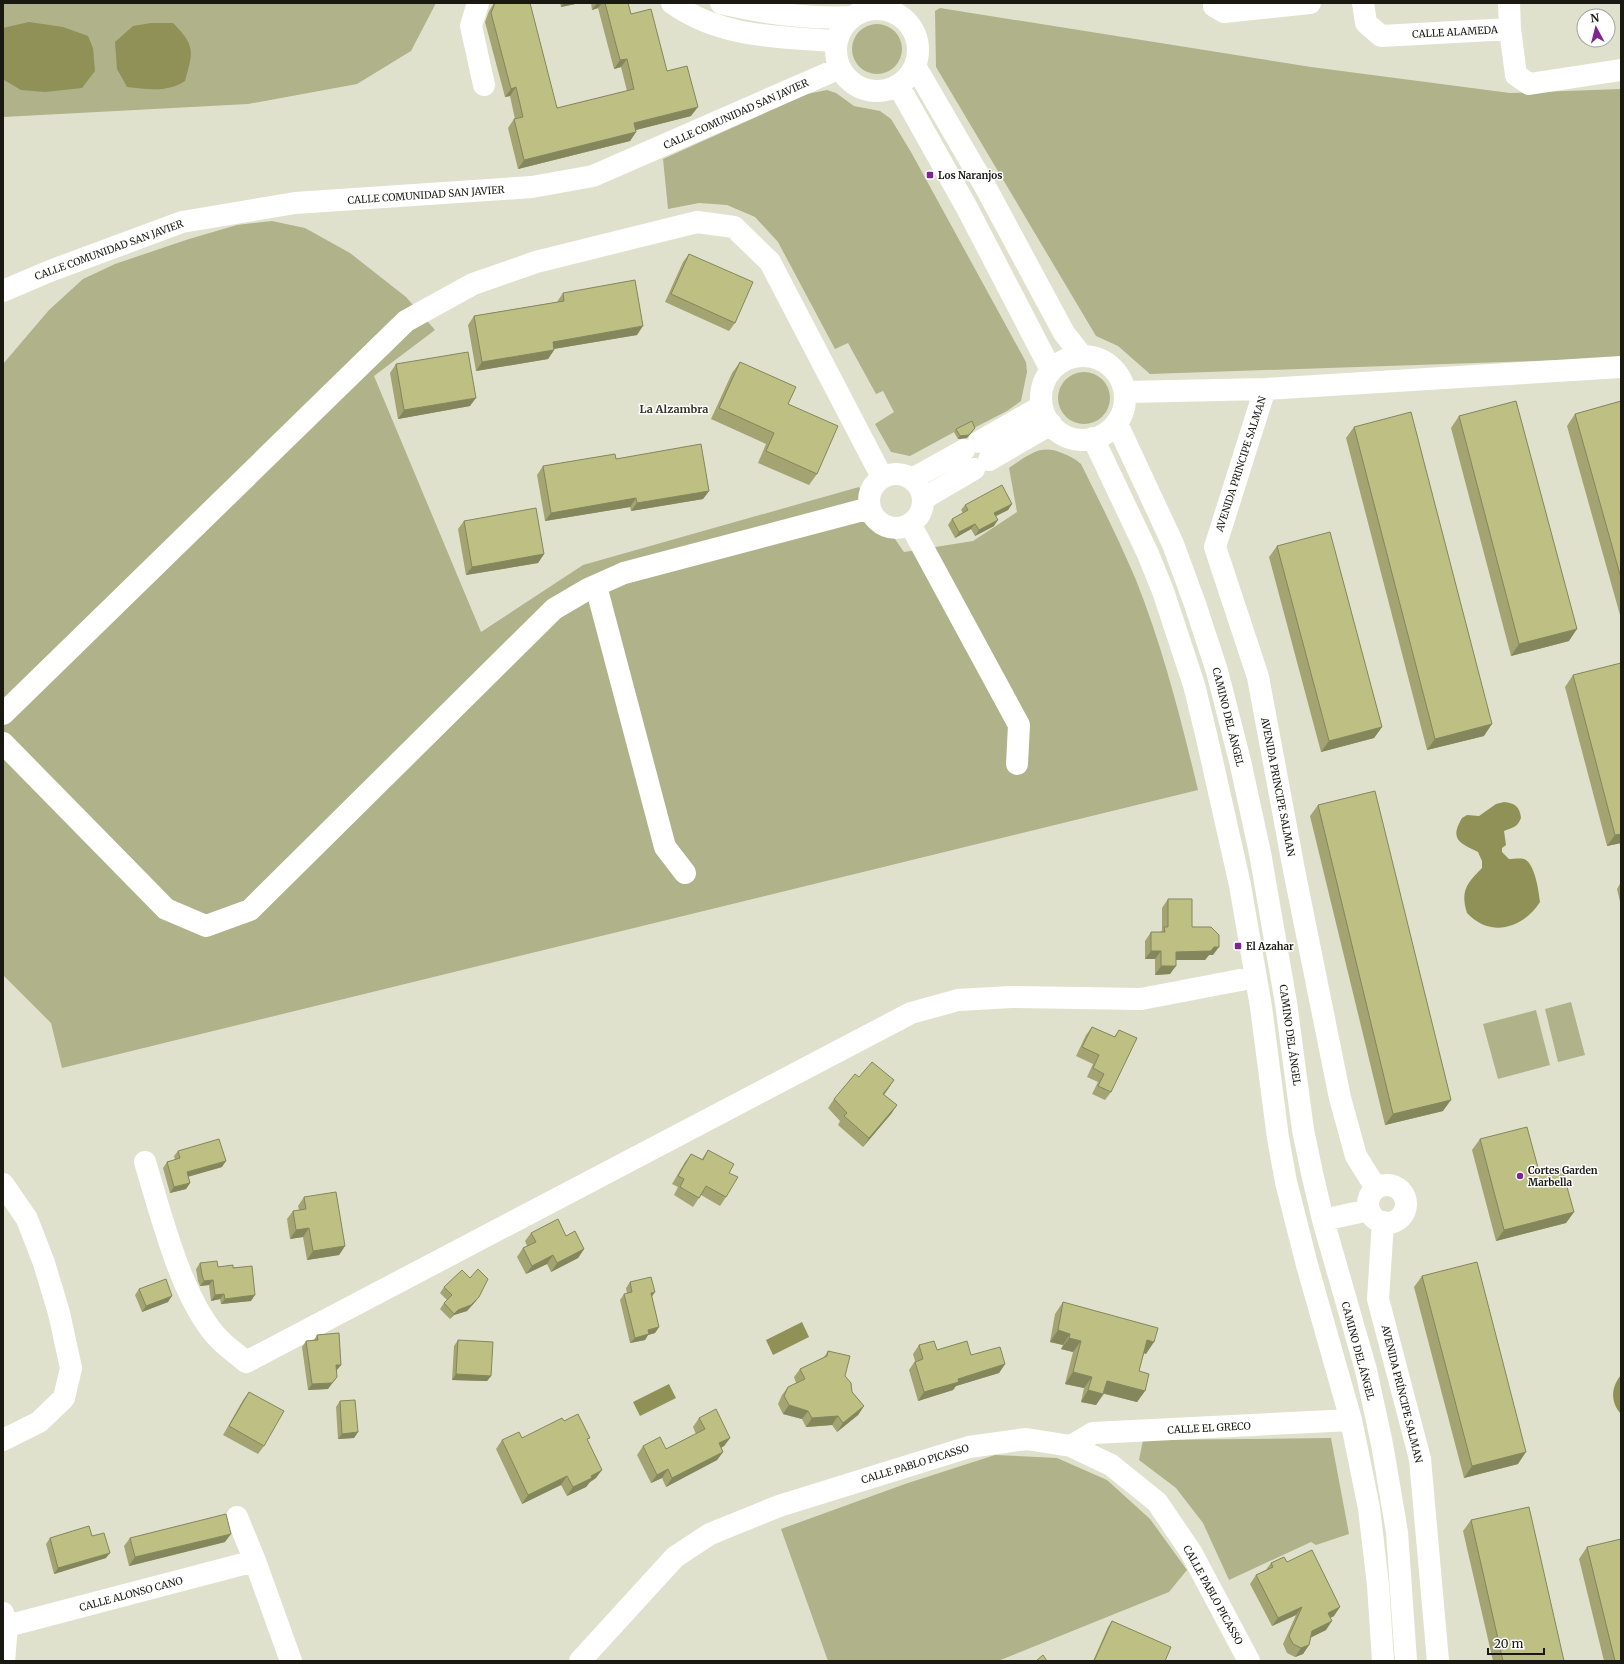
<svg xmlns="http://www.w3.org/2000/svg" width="1624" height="1664" font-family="Merriweather,serif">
  <rect width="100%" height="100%" fill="#e0e1cd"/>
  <path fill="#b0b28a" d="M3,3h433l-25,48 -54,33 -109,20 -245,13z
    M940,8l371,59 199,26 111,-4v269l-471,16 -32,-28 -22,-10 -160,-269 -1,-56z
    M852 49a25 25 0 1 1 50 0a25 25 0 1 1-50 0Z
    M827,90l9,3 18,13 26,5 11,8 20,33 115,210 1,10 -6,29 -14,10 -35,18 -3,-5 -59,32 -19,-4 -16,-28 19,-12 -11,-21 -7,3 -28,-51 -13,6 -57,-107 -23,-25 -28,-12 -28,-2 -31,6 -5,-50 144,-65z
    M272,221l33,7 45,25 56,44 29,33 -61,46 107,256 102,-67 276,-78 45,65 69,-11 44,-29 -8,-44c18,-12 31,-25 53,-15 8,3 13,6 19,11 19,38 38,76 55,116 27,68 45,139 62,210l-1136,278 -11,-45 -48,-48v-611l46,-54 34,-31 32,-15 74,-25 48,-14z
    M1058 398a26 26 0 1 1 52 0a26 26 0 1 1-52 0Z
    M1571,1002l14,53 -27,7 -13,-53z
    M1536,1010l14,55 -52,14 -15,-55z
    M1331,1438l18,96 -33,11 -5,-3 -82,38 -26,-57 -27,-35 -37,-28 4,-20z
    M995,1455l62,3 50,22 43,39 37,51 -18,22 -171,69h-170l-47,-132 124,-45z"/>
  <path fill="#8f9157" d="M29,22l34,5 25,9 5,12 2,23 -13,17 -37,4 -24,-2 -17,-10 -1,-52z
    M151,23h22c23,23 20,29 12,58 -18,12 -38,8 -58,6l-10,-18 -2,-27 18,-16z
    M1504,802c11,1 16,5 17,16 -4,10 -8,9 -17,13l2,14 -4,3v4l7,7c4,0 11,-1 15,0 11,4 15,33 16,43 -17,27 -50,36 -73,11 -7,-22 0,-30 15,-45v-7l-4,-9c-18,-9 -29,-12 -16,-34l5,-3 12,1 17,-12z
    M802,1322l7,15 -36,18 -7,-15z
    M1621,1375v39c-11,-12 -10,-27 0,-39z
    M669,1384l7,14 -36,18 -7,-14z"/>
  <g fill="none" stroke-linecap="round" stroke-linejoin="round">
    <path stroke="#fff" stroke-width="22" d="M478,3l-7,23 13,59
      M672,3c49,35 107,34 164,38
      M721,3c42,10 88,16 131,14
      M1214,3v3l10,6 86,-9
      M1363,3l3,20 15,13 129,-7 6,46 13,9 92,-14
      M1509,3l1,26
      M836 50a41 41 0 1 1 82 0a41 41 0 1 1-82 0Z
      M915,66l71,122 78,145 18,23
      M898,85l69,123 84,162
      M3,291l47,-20 132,-49 113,-19 237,-16 61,-11 247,-108
      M1041 398a42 42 0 1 1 84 0a42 42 0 1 1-84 0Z
      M1265,389l-50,158 43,130 36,193 46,228 16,58 20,32
      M1126,392l139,-3 356,-22
      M1117,424l56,120 22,60 22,67 23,90 20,92 26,150 17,127 9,43 11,47 43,150 16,74 15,88 9,129
      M1093,438l55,116 15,37 31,94 12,49 34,151 21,122 17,131 8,44 21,83 44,155 18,88 9,77 5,76
      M979,442l63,-36
      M989,460l62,-36
      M869 501a27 27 0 1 1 54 0a27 27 0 1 1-54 0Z
      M912,479l52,-29
      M923,499l51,-30
      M910,524l109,201 -2,39
      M596,586l69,261 20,26
      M3,714l403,-393 67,-37 63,-22 161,-40 37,5 36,35 112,215
      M3,743l163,166 40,17 44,-16 304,-301 34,-20 36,-16 246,-65
      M145,1162c16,52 37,140 75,178 8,8 18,15 26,22l665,-349 47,-13 53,-3 130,2 115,-22
      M3,1184l24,35 17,44 15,50 12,55 -7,30 -25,24 -36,18
      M1368 1204a19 19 0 1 1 38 0a19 19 0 1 1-38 0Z
      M1323,1220l46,-10
      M1383,1222l-5,77 42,160 18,202
      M1071,1446l22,-13 258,-13
      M237,1517l18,44 36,100
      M3,1613l4,13 -3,35
      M7,1626l248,-65
      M580,1661l95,-104 35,-23 69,-28 190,-59 57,-8 45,7 40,19 46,37 34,50 58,109"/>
  </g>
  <path fill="#a3a471" d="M494,3l63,105 70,-17 -6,-24 -7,2 -16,-61 -6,2 -1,-7h37l3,11 36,57 24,45 -55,14v2l-6,9 -112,28 -10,-41 6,-9h1l-5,-23 -5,1 -20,-75 4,-11z
    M560,3h20l-19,4z
    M689,254l46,69 -6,8 -64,-29 18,-40z
    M563,293l74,42 -83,14v1l-6,9 -72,12 -8,-46 6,-9 83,-14z
    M740,362l77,112 -8,11 -51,-22 8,-19 -55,-25 21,-46z
    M396,364l74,42 -72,13 -8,-46z
    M1621,401v214h-1l-53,-189 8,-12z
    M1459,416l110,225 -58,15 -60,-228z
    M1354,427l130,309 -57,14 -81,-312z
    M956,429l11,9 -9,1 -4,-7z
    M616,459l93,32 -6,8 -72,12 -1,-4 -85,14 -8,-46 6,-9z
    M1012,504l-4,6 -12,6 -2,10 -19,10 -4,-7 -16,9 -7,-13 4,-6 11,-6 -2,-3 4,-5z
    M464,521l80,33 -6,9 -72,12 -8,-46z
    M1277,546l105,181 -8,11 -53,14 -52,-195z
    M1573,675l48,168 -14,3 -42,-159z
    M1318,805l125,306 -58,14 -75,-309z
    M1621,882v24l-4,-17z
    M1168,899l24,28 21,28h-4l-4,5h-29l-6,14 -15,1v-16h-10v-18l6,-9h10l1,-2v-22z
    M1092,1027l22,10 5,-7 -8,62 -6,8 -13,-6 6,-12 -11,-5 6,-13 -17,-8 10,-21z
    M859,1077l35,3 -10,15 13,10 -6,9 -28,33 -25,-22 2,-4 -12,-13 6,-9z
    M1480,1139l60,36 34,37 -8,11 -70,18 -24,-91z
    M708,1150l21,23 -3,24 -6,9 -19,-11 -8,12 -19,-12 4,-8 -6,-3 13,-22 6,-8 11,5z
    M178,1151l44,16 -34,10 2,6 -4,6 -16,4 -7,-25 4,-6 8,-2 -1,-4z
    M304,1197l41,49 -6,9 -32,5 -4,-23 -13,2 -3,-20 6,-8 6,-1 -1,-4z
    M531,1233l35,3 18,13 -6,9 -27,14 -4,-8 -21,10 -9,-17 6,-9 4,-2 -2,-5z
    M200,1263l18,4 15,1 18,33 -30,3 -1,-5 -9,2 -2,-16 -9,1 -2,-5 -2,-12z
    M1422,1276l96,188 -54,14 -50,-191z
    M630,1282l22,15 7,30 -4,6 -7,2 -3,5 -15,3 -10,-43 4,-6h3l-1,-6z
    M444,1287l35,10 -4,5 -8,9 -13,4 -4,4 -10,-10 4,-6 3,-3 -7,-7z
    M139,1289l29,13 -26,10 -7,-17z
    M1063,1302l83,52 -2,-1 -5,18 6,20 -8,11 -33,-8 -8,11 -15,-3 3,-14 -19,-4 8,-32 -12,-3 2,-4 -13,-3 5,-28z
    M317,1335l24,30 -5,5 -8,19 -20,1 -6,-43 4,-6 8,-1z
    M458,1340l33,36 -4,5 -35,-1 2,-34z
    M919,1345l18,5 34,5 34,9 -6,9 -43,13 -3,4 -35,11 -9,-31 6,-9 -2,-7z
    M828,1351l17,25 7,16 12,14 -6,9 -21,17 -5,-7 -26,2 -4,-8 -19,-5 -5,-10 4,-9 6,-8 8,-4 -2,-6 6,-8 24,-12z
    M249,1392l15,54 -6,8 -35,-19 20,-35z
    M340,1401l18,31 -4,6 -16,1 -2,-32z
    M699,1418l31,20 -6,8 -3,2 2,4 -6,8 -51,27 -4,-9 -11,5 -14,-28 6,-9 23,3 30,-15 -3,-7z
    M564,1421l24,20 8,37 -6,4 -4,5 -19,9 -6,-11 -39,19 -26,-55 6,-9 20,-2z
    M1471,1520l93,141h-71l-30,-130z
    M92,1536l14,22 -52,16 -8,-30 4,-6z
    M130,1538l95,4 -96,24 -5,-20z
    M1587,1547l34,114h-17l-25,-102z
    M1287,1562l47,54 -4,2 -4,12 -15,7 -2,8 -6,9 -8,3 -8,-4 -4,-9 13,-29 -24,11 -22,-42 6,-9 10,-5 5,-7z
    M1112,1621l53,40h-72l15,-34z"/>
  <path fill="#84865c" d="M564,3h16l-19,4z
    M597,3h5l-4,5 -6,2z
    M627,59l-6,8 -7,2 6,-9z
    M516,87l-6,9 -5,1 6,-8z
    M698,107l-7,9 -63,16 6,-9z
    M636,132l-6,9 -112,28 6,-9z
    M643,326l-6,9 -90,15 6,-8z
    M554,350l-6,9 -72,12 6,-9z
    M476,398l-6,8 -72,13 6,-9z
    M975,428l-8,10 -9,1 2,-3z
    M709,491l-6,8 -72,12 6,-8z
    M636,498l-6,9 -85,14 6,-8z
    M1012,504l-4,6 -18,9 4,-6z
    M998,520l-4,6 -19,10 4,-6z
    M975,524l-4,5 -16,9 4,-6z
    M544,554l-6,9 -72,12 6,-8z
    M1577,629l-8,12 -58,15 8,-12z
    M1492,724l-8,12 -57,14 8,-11z
    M1382,727l-8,11 -53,14 8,-11z
    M1621,834v9l-14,3 8,-11z
    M1214,947h5l-6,8h-4l-4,5h-35l6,-8z
    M1151,951h10l-6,8h-10z
    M1161,966h15l-6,8 -15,1z
    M894,1080l-6,9 -11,14 6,-9z
    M1451,1100l-8,11 -58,14 8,-11z
    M897,1105l-6,9 -28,33 6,-9z
    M226,1161l-4,6 -39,11 4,-6z
    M190,1183l-4,6 -16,4 4,-6z
    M1574,1212l-8,11 -70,18 8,-11z
    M309,1228l-6,9 -13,2 6,-9z
    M345,1246l-6,9 -32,5 6,-9z
    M584,1249l-6,9 -27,14 6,-9z
    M553,1255l-6,9 -21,10 6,-8z
    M213,1280l-4,5 -9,1 4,-5z
    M655,1292l-4,6v-5z
    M224,1294l-4,5 -9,2 4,-6z
    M255,1295l-4,6 -30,3 4,-5z
    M172,1296l-4,6 -26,10 4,-6z
    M479,1297l-4,5 -8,9 -13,4 -4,4 4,-5 4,-4z
    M659,1327l-4,6 -7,2 -3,5 -15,3 5,-5 13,-8z
    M1058,1330l12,4 -7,11 -13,-3z
    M1069,1338l12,3 -8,11 -12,-3z
    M1147,1340l7,2 -8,12 -7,-2z
    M1005,1364l-6,9 -43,13 -3,4 -35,11 6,-9 34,-13z
    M336,1365h5l-4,5 -5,1z
    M1073,1372l19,5 -8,11 -19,-4z
    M456,1374l35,2 -4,5 -35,-1z
    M337,1377l-9,12 -20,1 4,-6z
    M1107,1381l38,10 -8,11 -38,-10z
    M1088,1390l15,4 -7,11 -15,-3z
    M789,1405l19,6 -6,8 -19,-5z
    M864,1406l-6,9 -21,17 6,-9z
    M838,1416l-6,9 -26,2 6,-9z
    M358,1432l-4,6 -16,1 4,-5z
    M730,1438l-6,8 -11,6 6,-9z
    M723,1452l-6,8 -51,27 6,-9z
    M1526,1452l-8,12 -54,14 8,-12z
    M668,1469l-6,9 -11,5 6,-8z
    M602,1470l-6,8 -6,4 -4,5 -19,9 6,-9 18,-11z
    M567,1476l-6,9 -39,19 6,-9z
    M231,1534l-6,8 -96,24 6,-9z
    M110,1553l-4,5 -52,16 4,-6z
    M1302,1607l-6,8 -24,11 6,-8z
    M1340,1607l-6,9 -12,6 6,-9z
    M1332,1621l-6,9 -20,10 6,-9z
    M1309,1645l-6,9 -8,3 6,-9z"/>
  <path fill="#bdbf83" stroke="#84865c" d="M495,3h35l27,105 77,-19 -7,-30 -7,1 -15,-57h23l3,11 20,-5 16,62 20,-5 11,41 -64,16 2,9 -112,28 -10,-41 9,-2 -7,-30 -5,2 -20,-76z
    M689,254l64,28 -18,41 -64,-29z
    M635,280l8,46 -90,16 1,8 -72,12 -8,-46 90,-15 -1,-8z
    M468,352l8,46 -72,12 -8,-46z
    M740,362l56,25 -8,17 50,22 -21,48 -51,-23 8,-18 -55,-25z
    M1516,401l61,228 -58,15 -60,-228z
    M1621,401v177l-46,-164z
    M1411,412l81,312 -57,15 -81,-312z
    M972,421l3,7 -6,7 -9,1 -4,-7z
    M701,444l8,47 -72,12 -1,-5 -85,15 -8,-47 72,-12 1,5z
    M1002,485l10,19 -18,9 4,7 -19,10 -4,-6 -16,8 -7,-13 16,-9 -3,-5z
    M536,508l8,46 -72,13 -8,-46z
    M1330,532l52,195 -53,14 -52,-195z
    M1621,663v171l-6,1 -42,-160z
    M1375,791l76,309 -58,14 -75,-309z
    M1168,899h24v28h19l8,8v12h-5l-3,4 -35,1v14h-15v-15h-10v-19h14l-1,-5h4z
    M1092,1027l23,10 4,-7 18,8 -26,54 -13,-6 6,-12 -11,-6 6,-13 -17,-8z
    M872,1062l22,18 -11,14 14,11 -28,33 -25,-22 3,-3 -13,-14 21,-25 4,3z
    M1527,1127l13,48 22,-6 12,43 -70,18 -24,-91z
    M219,1139l7,22 -39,11 3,11 -16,4 -7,-25 13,-4 -2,-7z
    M708,1150l26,14 -5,9 9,4 -12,20 -20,-11 -7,12 -19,-11 4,-8 -6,-3 13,-22 12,6z
    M336,1192l9,54 -32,5 -4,-23 -13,2 -3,-19 13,-2 -2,-12z
    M558,1219l8,17 9,-5 9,18 -27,14 -4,-8 -21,11 -9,-18 13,-6 -5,-9z
    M217,1261l1,6 15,-2v3l19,-2 3,29 -30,4 -1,-5 -9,1 -2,-15 -9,1 -2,-6 -2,-12z
    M1477,1262l49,190 -54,14 -50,-190z
    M478,1269l10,10 -9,18 -8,8 -13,5 -4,4 -10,-11 8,-8 -8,-8 18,-17 8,8z
    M651,1277l4,15 -4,1 8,34 -11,3 1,4 -14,4 -11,-44 8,-2 -2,-10z
    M166,1279l6,17 -26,10 -7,-17z
    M1063,1302l95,26 -4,14 -7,-2 -8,31 10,3 -4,17 -38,-10 -4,13 -15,-4 4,-13 -19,-5 8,-31 -12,-3 1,-4 -12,-4z
    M339,1333l2,32h-5l1,12 -5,6 -20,1 -6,-43 12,-1 -1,-5z
    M458,1340l35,2 -2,34 -35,-2z
    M934,1341l3,9 30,-9 4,14 29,-8 5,17 -47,15 1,3 -35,10 -9,-30 8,-3 -4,-14z
    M828,1351l22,5 -5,20 6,7 1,9 12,14 -21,17 -5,-7 -26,2 -4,-7 -19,-6 -5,-9 4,-9 17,-8 -5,-10 27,-13z
    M249,1392l35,19 -20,35 -35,-20z
    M355,1400l3,32 -16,2 -2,-33z
    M716,1409l14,29 -11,5 4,9 -51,26 -4,-9 -11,6 -14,-29 17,-9 6,12 39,-20 -6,-11z
    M578,1414l12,24 -3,1 15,31 -11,6 1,2 -19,9 -6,-11 -39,19 -26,-55 17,-8 3,6 40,-20 2,3z
    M1529,1507l35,154h-61l-32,-141z
    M226,1514l5,20 -96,23 -5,-19z
    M89,1526l3,10 12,-3 6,20 -52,15 -8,-30z
    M1621,1539v122h-6l-28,-114z
    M1312,1550l28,57 -12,6 4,8 -20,10 -3,14 -8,3 -8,-4 -4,-8 13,-29 -24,11 -22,-43 17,-8 -2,-4 13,-6 3,5z
    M1112,1621l59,26 -6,14h-71z
    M1043,1655l4,6h-11z"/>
  <g fill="#7f2592" stroke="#fff" stroke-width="1.5">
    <rect x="926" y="171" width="8" height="8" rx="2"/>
    <rect x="1234" y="942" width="8" height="8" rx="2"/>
    <circle cx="1520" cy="1176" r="4"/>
  </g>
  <g text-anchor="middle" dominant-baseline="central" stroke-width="3" stroke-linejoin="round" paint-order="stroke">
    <g font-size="10" fill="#191912" stroke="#fff">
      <text transform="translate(1455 32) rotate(-3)">CALLE ALAMEDA</text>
      <text transform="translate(736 114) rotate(-24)">CALLE COMUNIDAD SAN JAVIER</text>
      <text transform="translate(426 195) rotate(-4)">CALLE COMUNIDAD SAN JAVIER</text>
      <text transform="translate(109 250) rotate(-20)">CALLE COMUNIDAD SAN JAVIER</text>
      <text transform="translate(1241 464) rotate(-72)">AVENIDA PRINCIPE SALMAN</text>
      <text transform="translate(1228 717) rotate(76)">CAMINO DEL ÁNGEL</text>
      <text transform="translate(1278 787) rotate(79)">AVENIDA PRINCIPE SALMAN</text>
      <text transform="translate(1290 1035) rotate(82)">CAMINO DEL ÁNGEL</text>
      <text transform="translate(1358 1351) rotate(75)">CAMINO DEL ÁNGEL</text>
      <text transform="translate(1402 1394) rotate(76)">AVENIDA PRÍNCIPE SALMAN</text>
      <text transform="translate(1209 1428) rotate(-3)">CALLE EL GRECO</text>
      <text transform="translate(915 1464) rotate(-17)">CALLE PABLO PICASSO</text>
      <text transform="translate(131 1594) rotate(-15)">CALLE ALONSO CANO</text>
      <text transform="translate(1213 1595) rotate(61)">CALLE PABLO PICASSO</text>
    </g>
    <g font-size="10" font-weight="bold" fill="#191912" stroke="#fff" text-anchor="start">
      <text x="938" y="175">Los Naranjos</text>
      <text x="1246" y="946">El Azahar</text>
      <text x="1528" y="1170">Cortes Garden<tspan x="1528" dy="12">Marbella</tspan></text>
    </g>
    <g font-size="11" font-weight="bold" fill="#323323" stroke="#fff">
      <text x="674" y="409">La Alzambra</text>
    </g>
  </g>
  <rect width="1624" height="1664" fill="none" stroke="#191912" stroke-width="8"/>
  <g transform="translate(1596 28) rotate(353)"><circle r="19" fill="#ffffff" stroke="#a3a3a0"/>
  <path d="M0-3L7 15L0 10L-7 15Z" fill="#7f2592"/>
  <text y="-6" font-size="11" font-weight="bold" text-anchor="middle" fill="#191912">N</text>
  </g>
  <path d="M1488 1648v6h56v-6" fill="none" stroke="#191912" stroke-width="2"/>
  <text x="1494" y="1648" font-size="12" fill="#191912" stroke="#ffffff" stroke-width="3" paint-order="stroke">20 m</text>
</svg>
